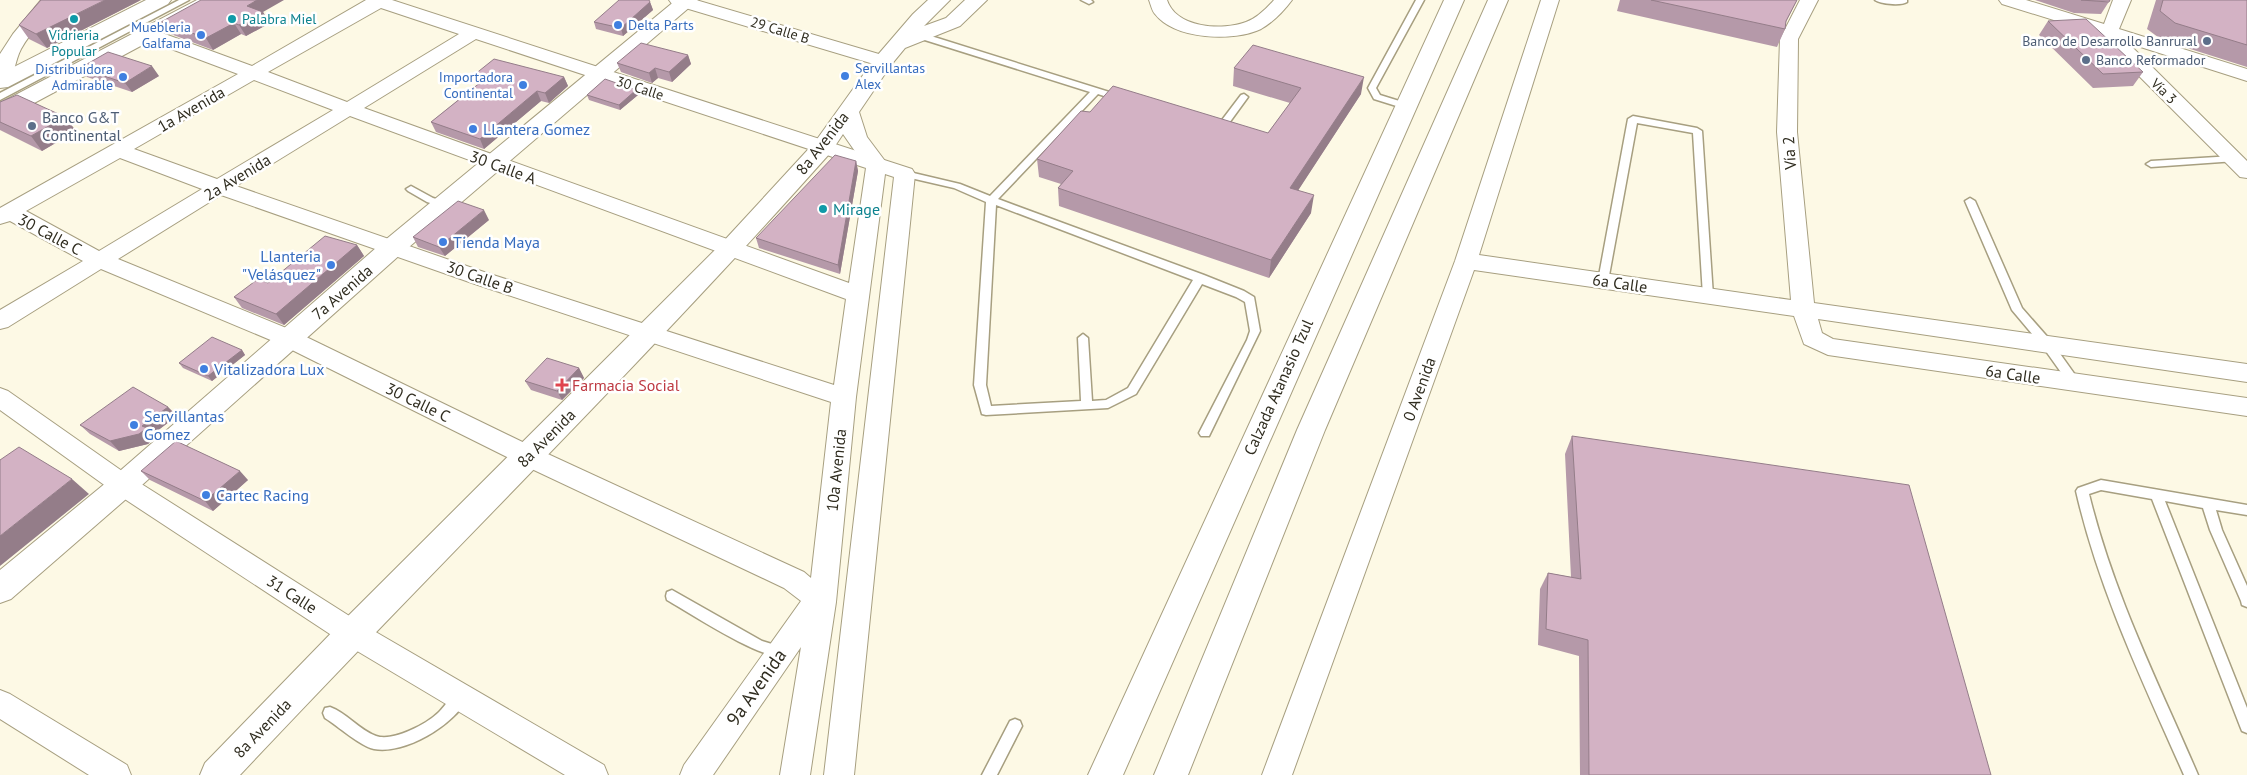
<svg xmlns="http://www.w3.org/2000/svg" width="2247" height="775" font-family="'PT Sans',sans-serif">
  <rect width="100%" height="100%" fill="#fdf9e5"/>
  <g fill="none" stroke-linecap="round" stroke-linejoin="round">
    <defs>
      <path id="lane" d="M179,0h10l-189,100v-7z
        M1081,0h10l2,2 -4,2z
        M1416,0h8l-48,88 4,7 29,9 2,2 -5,3 -32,-10 -6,-11z
        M1875,0h32v2c-6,4 -26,2 -32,-2z
        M915,31l207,65v4l-3,1 -21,-7 -100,105 206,76 40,16 10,6 6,34 -51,105h-8l-2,-3 48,-93 3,-9 -5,-29 -9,-5 -34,-13 -66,110 -28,14 -122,7 -4,-1 -8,-29 12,-183 -32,-14 -52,-12 -2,-2 5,-3 55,13 30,12 100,-104 -178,-56 -1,-2zM996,205l197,75 -65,108 -22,12 -14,1 -4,-63 -5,-4 -5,4 3,63 -90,5 -5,-21z
        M1244,94l4,3 -24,33 -11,-2v-4h6l22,-29z
        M1633,116l64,12 5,3 11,165 -1,3h-8l-1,-3 -10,-163 -56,-10 -29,158 -5,4 -5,-4 30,-162z
        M2233,156l3,1v4l-85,6 -5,-3 5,-3z
        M411,186l22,12 13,4 2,2 -5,3 -16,-5 -19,-11 -2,-2z
        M1970,198l5,3 47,107 29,33 27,38 2,3 -2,3h-8l-27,-38 -31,-37 -47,-109z
        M2101,480l146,25v10l-31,-5 6,20 25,56v21l-5,-2 -1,-4 -31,-71 -7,-22 -38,-7 82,207v25l-5,-2 -2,-5 -88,-227 -51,-9 -12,4c24,99 69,188 109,281h-14c-41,-93 -85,-184 -108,-284l2,-3z
        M672,590l90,51 23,7 2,4 -2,4c-19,7 -97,-44 -118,-56l-1,-4 1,-4z
        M461,691l5,2 2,4c-13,28 -64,58 -94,52 -14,-3 -36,-23 -49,-31l-2,-5 2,-5 5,-1c17,6 29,23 46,29 17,6 51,-12 63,-24 7,-7 13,-18 22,-21z
        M1015,719l5,2 2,5 -25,49h-15l28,-54z"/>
      <path id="street" d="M41,0h19c-12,17 -29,30 -39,49 -6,11 -7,28 -13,37l-8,1v-33l13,-20z
        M366,0h26l520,169 3,5 -61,601h-30l70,-598 -9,-3 -29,223 -20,205 -26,173h-30l21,-128 -88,128h-33l4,-10 117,-164 -17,-13 -265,-125 -239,-119 -179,-75 -93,58 -8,2v-19l83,-49 -73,-40 -10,3v-16l238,-134 -96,-36 -3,-4 3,-4h12l98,36zM381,8l78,26 -112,68 -79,-30zM476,39l390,129 -17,115 -485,-175zM254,80l79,30 -116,69 -83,-30zM350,116l496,183 -12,86 -347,-112 -251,-87zM120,158l82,31 -103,62 -73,-40zM221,195l251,88 359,119 -20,176 -7,-6 -267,-123 -241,-117 -178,-73z
        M669,0h27l193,57 3,4 -3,4 -6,1 -6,-1 -205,-61z
        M1149,0h18c9,28 55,31 79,22 11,-4 21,-14 28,-22h18c-8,11 -19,22 -31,29 -27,13 -86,11 -106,-15 -3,-3 -4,-9 -6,-14z
        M1541,0h18l-80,255 312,45 -14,-168 3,-93 20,-39h18l-20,39 -1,93 17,171 433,61v18l-429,-63 4,14 11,6 414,59v18l-419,-61 -24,-11 -10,-28 -320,-46 -182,505h-30l193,-514z
        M1999,0h27l78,24 9,-24h18l-12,29 128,40v12l-119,-38 119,118v17l-7,-1 -114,-114 -24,-28 -100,-31z
        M0,388l8,3 124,87 230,146 242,141 4,10h-43l-223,-133 -228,-150 -114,-82z
        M0,690l10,4 117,71 4,10h-42l-89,-56z"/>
      <path id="secondary" d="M676,0h22l-296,253 -269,240 -122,106 -11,4v-33l113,-93 271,-236z
        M928,0h22l-26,26 22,-8 19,-18h22l-27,26 -55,22 -14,17 -32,47 8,25 21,28 -4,5 -8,2 -8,-2 -25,-36 -12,18c-190,214 -395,414 -591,623h-40l5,-12 136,-140 381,-380 93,-101 61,-85 37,-43z"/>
      <path id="primary" d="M146,0h25l-3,4 -160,83 -8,1v-14z
        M197,0h25l-3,4 -211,113 -8,2v-16z
        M1444,0h20l-341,775h-35z
        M1488,0h20l-183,430 -137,345h-34l143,-345z"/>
    </defs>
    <use href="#lane" stroke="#a79f80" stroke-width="3"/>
    <use href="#street" stroke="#a79f80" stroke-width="2"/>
    <use href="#secondary" stroke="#a79f80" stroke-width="2"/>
    <use href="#primary" stroke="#a79f80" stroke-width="2"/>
    <use href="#lane" fill="#fff" fill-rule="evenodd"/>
    <use href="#street" fill="#fff" fill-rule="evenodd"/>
    <use href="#secondary" fill="#fff" fill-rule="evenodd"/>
    <use href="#primary" fill="#fff" fill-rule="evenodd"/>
  </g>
  <path fill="#b599a9" d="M141,0l-94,48 -18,-9 -10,-14z
    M1620,0h177l-11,22 -1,7 -8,18 -160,-36z
    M2035,0h75l-9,14 -27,-1z
    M2156,0h91v67l-85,-27 -15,-11z
    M650,2l3,8 -30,26 -27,-7 -2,-7z
    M263,12l7,11 -24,13 -5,-2 -28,16 -45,-17 -7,-11z
    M2048,21l95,51 -10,14 -40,2 -54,-53z
    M688,55l3,9 -19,18 -14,-4 -6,5 -31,-11 -4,-9z
    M80,68l79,8 -27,16 -45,-15z
    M1234,68l127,26 -63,96 13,23 -42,65 -210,-72 -1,-18 3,-4 -22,-7 -2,-18 231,-26 22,-30 -57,-17z
    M474,75l90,2 4,9 -19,17 -8,-2 -57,48 -48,-17 -5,-10 47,-38z
    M636,90l2,5 -18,15 -31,-10 -2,-5z
    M0,102l65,15 11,14 -34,20 -42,-21z
    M856,161l2,10 -18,103 -81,-26 -3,-10z
    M489,220l-44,36 -27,-9 -5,-10z
    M357,245l7,11 -80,69 -42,-17 -8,-11z
    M242,350l3,5 -33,26 -29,-13 -4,-5z
    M579,368l5,10 -22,22 -31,-10 -6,-9z
    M168,407l9,9 -24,18 3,3 -8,7 -29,7 -29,-17 -10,-9z
    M1572,436l419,339h-411l-1,-119 -41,-11 2,-56 8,-16 23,4 -6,-123z
    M141,471l107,9 -35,31 -63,-31z"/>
  <path fill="#947d89" d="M105,0h36l-94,48 -11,-14z
    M257,0h27l-21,12 7,11 -24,13 -7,-11 8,-19z
    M650,2l3,8 -30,26 -2,-8z
    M234,23l7,11 -28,16 -7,-12z
    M688,55l3,9 -19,18 -3,-10z
    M152,66l7,10 -27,16 -7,-9z
    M655,68l3,10 -6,5 -3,-10z
    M564,77l4,9 -19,17 -4,-10z
    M1364,77l-3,17 -73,112 2,-18z
    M636,90l2,5 -18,15 -1,-5z
    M537,91l4,10 -57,48 -4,-10z
    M65,117l11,14 -34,20 -11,-15z
    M856,161l2,10 -18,103 -2,-9z
    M1314,195l-3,18 -42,65 2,-18z
    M484,210l5,10 -44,36 -6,-9z
    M357,245l7,11 -80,69 -8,-11z
    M242,350l3,5 -33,26 -4,-5z
    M579,368l5,10 -22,22 -5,-9z
    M168,407l9,9 -24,18 3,3 -8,7 -29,7 -9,-10 32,-15z
    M240,471l8,9 -35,31 -8,-10z
    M72,479l17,15 -89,72v-30z"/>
  <path fill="#d3b2c4" stroke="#947d89" d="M41,0h64l-69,34 -17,-9z
    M201,0h56l-10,6 16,6 -24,13 -5,-2 -28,15 -45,-16z
    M619,0h30l1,2 -29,26 -27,-6z
    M1651,0h146l-11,21 -1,8z
    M2081,0h29l-1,2z
    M2163,0h84v45l-72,-22 -15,-12z
    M2086,19l57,53 -40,2 -55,-53z
    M641,43l47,12 -19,17 -14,-4 -6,5 -32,-10z
    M1253,45l111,32 -74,111 24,7 -43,65 -213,-72 15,-17 -36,-12 44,-48 9,1 23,-26 155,47 33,-45 -67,-20z
    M108,52l44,14 -27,17 -45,-15z
    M494,59l70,18 -19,16 -8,-2 -57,48 -49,-17 55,-44 -12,-3z
    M605,79l31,11 -17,15 -32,-10z
    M17,95l48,22 -34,19 -31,-14v-20z
    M835,155l21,6 -18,104 -82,-27z
    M458,201l26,9 -45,37 -26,-10z
    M325,236l32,9 -81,69 -42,-17 24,-18 10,4z
    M212,337l30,13 -34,26 -29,-13z
    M547,358l32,10 -22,23 -32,-10z
    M133,387l35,20 -26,19 5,2 -8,6 -29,7 -30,-16z
    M1572,436l337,49 82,290h-402l-1,-135 -42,-11 2,-56 33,6z
    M176,441l64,30 -35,30 -64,-30z
    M19,447l53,32 -72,57v-76z"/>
  <g fill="#0f9aa8" stroke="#fff" stroke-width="2">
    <circle cx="74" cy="19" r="5"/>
    <circle cx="232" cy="19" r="5"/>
    <circle cx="823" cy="209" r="5"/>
  </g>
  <g fill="#3f7fe0" stroke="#fff" stroke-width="2">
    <circle cx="618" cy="25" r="5"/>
    <circle cx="201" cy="35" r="5"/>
    <circle cx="845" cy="76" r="5"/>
    <circle cx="123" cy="77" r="5"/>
    <circle cx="523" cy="85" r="5"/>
    <circle cx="473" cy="129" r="5"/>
    <circle cx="443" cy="242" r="5"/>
    <circle cx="331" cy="265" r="5"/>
    <circle cx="204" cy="369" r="5"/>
    <circle cx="134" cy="425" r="5"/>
    <circle cx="206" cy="495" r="5"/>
  </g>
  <g fill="#5c6f8a" stroke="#fff" stroke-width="2">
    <circle cx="2207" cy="41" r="5"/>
    <circle cx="2086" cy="60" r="5"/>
    <circle cx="32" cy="126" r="5"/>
  </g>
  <path fill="#e0444e" stroke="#fff" stroke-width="2" d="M559.5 377.5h5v5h5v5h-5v5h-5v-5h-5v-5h5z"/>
  <g text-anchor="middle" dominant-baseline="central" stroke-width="5" stroke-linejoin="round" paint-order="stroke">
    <g font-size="14" fill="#0d838f" stroke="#fff" text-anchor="start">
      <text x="242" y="19">Palabra Miel</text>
      <text x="74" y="35" text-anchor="middle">Vidrieria<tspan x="74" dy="16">Popular</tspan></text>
    </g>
    <g font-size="14" fill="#366cbe" stroke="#fff" text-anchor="end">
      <text x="628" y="25" text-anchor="start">Delta Parts</text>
      <text x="191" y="27">Muebleria<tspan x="191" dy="16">Galfama</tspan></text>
      <text x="855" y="68" text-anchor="start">Servillantas<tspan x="855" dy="16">Alex</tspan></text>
      <text x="113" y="69">Distribuidora<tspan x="113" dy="16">Admirable</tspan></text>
      <text x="513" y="77">Importadora<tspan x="513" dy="16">Continental</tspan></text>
    </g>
    <g font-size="14" fill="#302d20" stroke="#fff">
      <text transform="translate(780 30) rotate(17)">29 Calle B</text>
      <text transform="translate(640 88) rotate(18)">30 Calle</text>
      <text transform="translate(2164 91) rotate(44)">Vía 3</text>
    </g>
    <g font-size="14" fill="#4e5e75" stroke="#fff" text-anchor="end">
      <text x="2197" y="41">Banco de Desarrollo Banrural</text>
      <text x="2096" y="60" text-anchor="start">Banco Reformador</text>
    </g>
    <g font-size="16" fill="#302d20" stroke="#fff">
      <text transform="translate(191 109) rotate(-30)">1a Avenida</text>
      <text transform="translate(822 143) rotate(-52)">8a Avenida</text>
      <text transform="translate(1789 153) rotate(-94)">Vía 2</text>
      <text transform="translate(503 167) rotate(20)">30 Calle A</text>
      <text transform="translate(237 177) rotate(-31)">2a Avenida</text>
      <text transform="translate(50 234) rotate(28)">30 Calle C</text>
      <text transform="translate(480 277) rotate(19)">30 Calle B</text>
      <text transform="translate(1620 283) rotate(8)">6a Calle</text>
      <text transform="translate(342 292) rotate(-41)">7a Avenida</text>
      <text transform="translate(2013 374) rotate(8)">6a Calle</text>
      <text transform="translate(1278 387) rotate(-66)">Calzada Atanasio Tzul</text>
      <text transform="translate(1419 389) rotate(-70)">0 Avenida</text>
      <text transform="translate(418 402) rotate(26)">30 Calle C</text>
      <text transform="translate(546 438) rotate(-45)">8a Avenida</text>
      <text transform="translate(836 470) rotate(-84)">10a Avenida</text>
      <text transform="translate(292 594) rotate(33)">31 Calle</text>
      <text transform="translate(262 728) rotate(-46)">8a Avenida</text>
    </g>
    <g font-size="16" fill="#4e5e75" stroke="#fff" text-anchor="start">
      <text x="42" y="117">Banco G&amp;T<tspan x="42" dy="18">Continental</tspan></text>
    </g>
    <g font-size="16" fill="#366cbe" stroke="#fff" text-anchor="start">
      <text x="483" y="129">Llantera Gomez</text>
      <text x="453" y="242">Tienda Maya</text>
      <text x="321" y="256" text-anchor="end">Llanteria<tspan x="321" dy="18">"Velásquez"</tspan></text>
      <text x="214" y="369">Vitalizadora Lux</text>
      <text x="144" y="416">Servillantas<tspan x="144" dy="18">Gomez</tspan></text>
      <text x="216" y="495">Cartec Racing</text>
    </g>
    <g font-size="16" fill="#0d838f" stroke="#fff" text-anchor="start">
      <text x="833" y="209">Mirage</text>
    </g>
    <g font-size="16" fill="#be3a42" stroke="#fff" text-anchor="start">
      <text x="572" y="385">Farmacia Social</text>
    </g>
    <g font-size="19" fill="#302d20" stroke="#fff">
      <text transform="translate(756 687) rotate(-55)">9a Avenida</text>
    </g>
  </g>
</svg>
